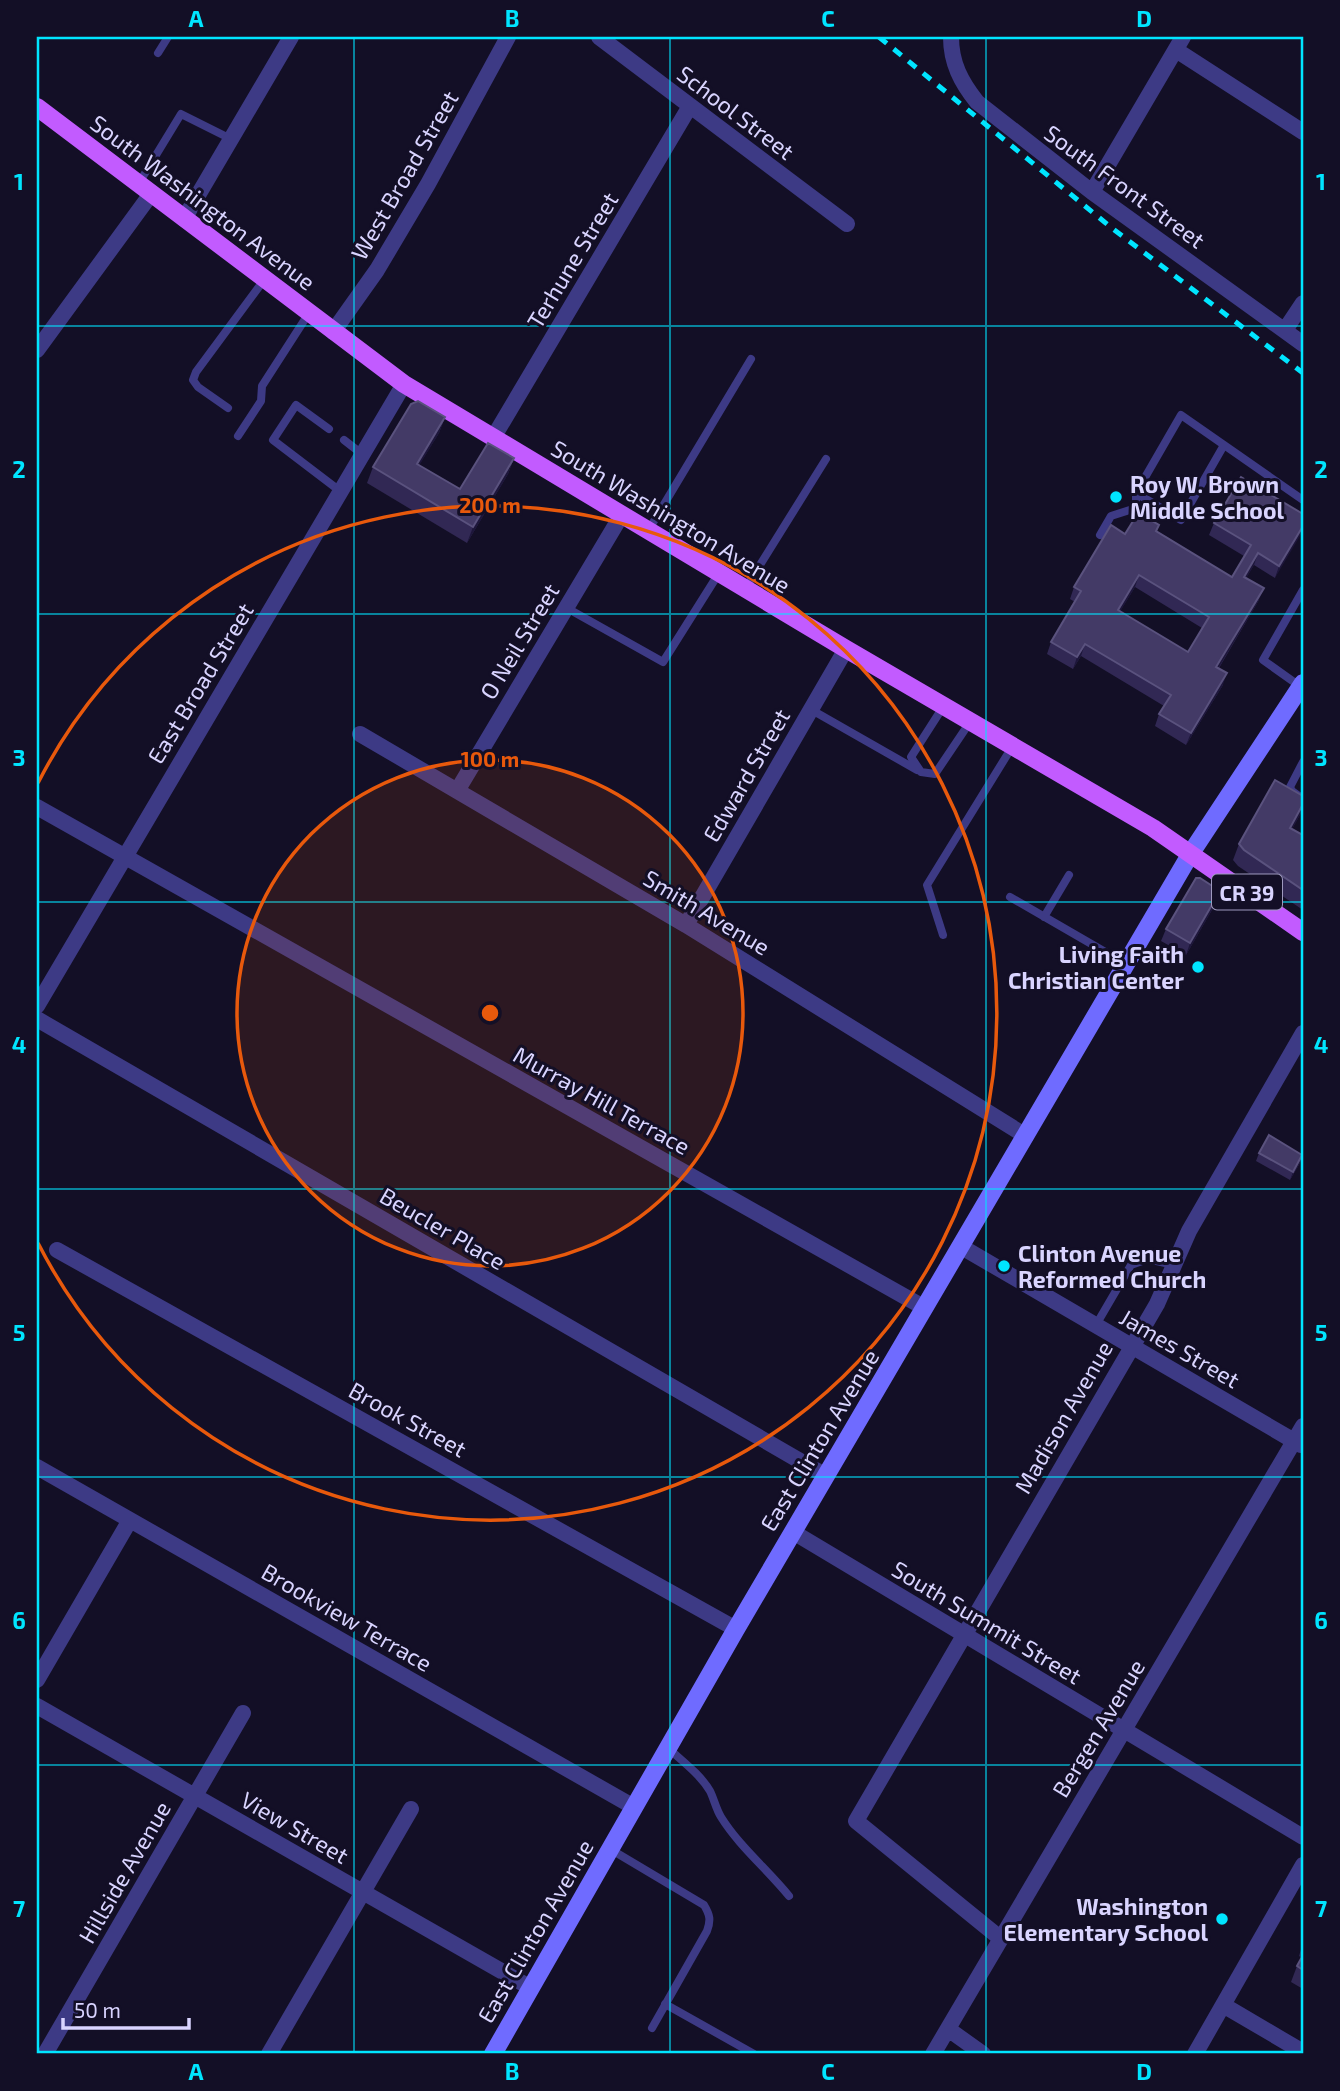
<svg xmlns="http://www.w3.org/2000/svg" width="1340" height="2091" font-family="'Exo 2',sans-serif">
  <rect width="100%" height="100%" fill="#130f26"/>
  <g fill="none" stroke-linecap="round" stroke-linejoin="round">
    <path stroke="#3d3a85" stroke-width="8" d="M158,53l10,-16
      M139,183l42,-69 50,25
      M228,408l-30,-21 -5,-7 3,-8 68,-92
      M329,429l-33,-24 -23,35 67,51
      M238,436l23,-35 1,-15 47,-73
      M344,440l18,14
      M1136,493l45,27 43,-75
      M648,531l103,-172
      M1100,535l11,-19 25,-8v-15l45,-78 122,85
      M745,589l81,-130
      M565,607l98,55 56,-89
      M1301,687l-38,-27 40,-70
      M943,707l-32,50 10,15 14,2 35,-52
      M810,709l107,61
      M1303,762l-13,25 2,4 11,8
      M1010,897l116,67
      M1044,917l25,-42
      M943,935l-16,-50 85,-138
      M1096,1325l35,-60 17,-6 26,6
      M668,1748c14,13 32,26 42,43 4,8 6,18 11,26 18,29 46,52 68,79
      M610,1849l94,56c6,10 7,15 3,26l-55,97
      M665,2004l89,50"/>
    <path stroke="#3d3a85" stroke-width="16" d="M599,37l248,187
      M951,37c0,26 10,45 26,65l115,90 211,152
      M1176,50l127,82
      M1092,192l91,-155
      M184,219l107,-182
      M1285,330l18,-27
      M333,332l44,-62 51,-86 80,-147
      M37,350l114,-156
      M493,438l197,-332
      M360,734l326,191 340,211
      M457,791l164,-275
      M37,807l888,501
      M686,925l160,-276
      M37,1006l367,-622
      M37,1019l789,457
      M960,1246l341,199
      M57,1250l679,379
      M37,1467l597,340
      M793,1532l510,305
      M37,1680l93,-160
      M37,1706l494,282
      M1000,1938l-144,-117 301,-517 32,-73 114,-198
      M1223,2005l80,47
      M948,2029l35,25
      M45,2054l198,-341
      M269,2054l142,-245
      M933,2054l370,-628
      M1195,2054l108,-189"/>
    <path stroke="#6f6bff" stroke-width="18" d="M493,2054l243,-425 455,-776 112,-170"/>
    <path stroke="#c25bff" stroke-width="18" d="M37,107l367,277 442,265 307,179 150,104"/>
    <path stroke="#00e5ff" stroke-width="5" stroke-dasharray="10 9" stroke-linecap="butt" d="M879,37l234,192 190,144"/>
  </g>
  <path fill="#312854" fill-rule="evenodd" d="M445,417l-6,16 -20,32 41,24 54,-31 -6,16 -41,69 -100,-60 6,-16z
    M1303,514l-28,64 -21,-13 -8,13 13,22 -40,68 4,17 -37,60 -31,-19 4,-12 5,-8 -83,-50 -8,13 -26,-15 4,-12 24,-40 -5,-3 4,-12 85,-62 -2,6 75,46 12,-21 -35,-21 5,-12zM1135,587l67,41 -14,24 -68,-41z
    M1301,813l-9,16 11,6v75l-65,-44 -5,-6 6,-16z
    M1216,903l-30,52 -25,-14 5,-12z
    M1259,1153l43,2 -2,8 -10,17 -34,-19z
    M1303,1943v46l-12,-7 6,-16 5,-8 -3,-2z"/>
  <path fill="#1d163a" d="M445,417l-6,16 -28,46 6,-15z
    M514,458l-6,16 -41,69 6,-16z
    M1303,526v5l-28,47 4,-12z
    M1258,553l-4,12 -14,24 4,-12z
    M1139,575l-4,12 -21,35 4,-12z
    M1264,588l-5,12 -47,79 4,-12z
    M1085,644l-4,12 -8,13 4,-12z
    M1227,673l-4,12 -37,60 5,-12z
    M1303,804l-2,9 -17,31 6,-16z
    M1220,891l-4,12 -30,52 4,-12z
    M1302,1155l-2,8 -10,17 3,-8z"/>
  <path fill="#433a66" stroke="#5a527e" stroke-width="2" fill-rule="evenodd" d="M418,401l27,16 -28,47 43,25 28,-46 26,15 -41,69 -100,-60 38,-63z
    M1241,477l62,37v12l-24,40 -21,-13 -14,24 20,11 -48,79 11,6 -36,60 -32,-19 12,-19 -86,-51 -8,13 -26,-15 30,-51 -7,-4 37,-62 14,9 13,-21 21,12 -3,6 76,46 19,-32 -37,-22zM1139,575l70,42 -21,35 -70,-42z
    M1275,780l28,16v8l-13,24 13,7v55l-59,-40 -5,-6z
    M1196,878h4l20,13 -30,52 -24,-14z
    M1269,1135l33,20 -9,17 -34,-19z
    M1303,1955v15l-6,-4z"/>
  <path fill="none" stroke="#00e5ff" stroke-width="2" stroke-opacity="0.55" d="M354,37v2017M670,37v2017M986,37v2017M37,326h1266M37,614h1266M37,902h1266M37,1189h1266M37,1477h1266M37,1765h1266"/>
  <circle cx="490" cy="1013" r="253" fill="#e8590c" fill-opacity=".12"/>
  <g fill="none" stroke="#e8590c" stroke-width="3.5">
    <circle cx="490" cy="1013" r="253"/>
    <path d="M38 783A507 507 0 1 1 38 1243"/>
  </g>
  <g fill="#00e5ff" stroke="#130f26" stroke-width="2.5">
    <circle cx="1116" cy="497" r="7"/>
    <circle cx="1198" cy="967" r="7"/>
    <circle cx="1004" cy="1266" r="7"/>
    <circle cx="1222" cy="1919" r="7"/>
  </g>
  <g text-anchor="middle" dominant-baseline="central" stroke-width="6" stroke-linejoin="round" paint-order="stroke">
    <rect fill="#130f26" stroke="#9e99be" stroke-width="2" x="1212" y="874.5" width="70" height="35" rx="5"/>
    <g font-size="21" font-weight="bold" fill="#d9d4ff">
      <text x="1247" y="892">CR 39</text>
    </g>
    <g font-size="23" fill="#d9d4ff" stroke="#130f26">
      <text transform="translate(736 112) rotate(37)">School Street</text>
      <text transform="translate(404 175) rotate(-60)">West Broad Street</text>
      <text transform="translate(1125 186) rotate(36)">South Front Street</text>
      <text transform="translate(203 202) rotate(37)">South Washington Avenue</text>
      <text transform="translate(572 260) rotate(-59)">Terhune Street</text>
      <text transform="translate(671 516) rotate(31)">South Washington Avenue</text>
      <text transform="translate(519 641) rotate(-59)">O Neil Street</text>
      <text transform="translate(200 683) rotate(-59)">East Broad Street</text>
      <text transform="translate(746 775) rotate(-60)">Edward Street</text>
      <text transform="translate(707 912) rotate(31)">Smith Avenue</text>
      <text transform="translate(602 1100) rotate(29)">Murray Hill Terrace</text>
      <text transform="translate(443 1228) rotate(30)">Beucler Place</text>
      <text transform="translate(1180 1348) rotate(30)">James Street</text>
      <text transform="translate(1063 1417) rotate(-60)">Madison Avenue</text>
      <text transform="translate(408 1419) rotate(29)">Brook Street</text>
      <text transform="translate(819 1440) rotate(-59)">East Clinton Avenue</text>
      <text transform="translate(347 1617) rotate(30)">Brookview Terrace</text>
      <text transform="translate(987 1622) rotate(31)">South Summit Street</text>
      <text transform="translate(1098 1728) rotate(-59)">Bergen Avenue</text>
      <text transform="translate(295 1827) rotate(30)">View Street</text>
      <text transform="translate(124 1872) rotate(-60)">Hillside Avenue</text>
      <text transform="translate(535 1931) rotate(-60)">East Clinton Avenue</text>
    </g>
    <g font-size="23" font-weight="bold" fill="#d9d4ff" stroke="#130f26" text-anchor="start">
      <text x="1130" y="484">Roy W. Brown<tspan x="1130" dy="26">Middle School</tspan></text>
      <text x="1184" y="954" text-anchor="end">Living Faith<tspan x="1184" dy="26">Christian Center</tspan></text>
      <text x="1018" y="1253">Clinton Avenue<tspan x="1018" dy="26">Reformed Church</tspan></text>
      <text x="1208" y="1906" text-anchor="end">Washington<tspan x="1208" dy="26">Elementary School</tspan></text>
    </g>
  </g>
  <circle cx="490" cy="1013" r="10" fill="#e8590c" stroke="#130f26" stroke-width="3.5"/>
  <g font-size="21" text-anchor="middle" font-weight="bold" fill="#e8590c" stroke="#130f26" stroke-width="6" stroke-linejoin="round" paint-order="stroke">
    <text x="490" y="513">200 m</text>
    <text x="490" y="767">100 m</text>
  </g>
  <rect width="1340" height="2091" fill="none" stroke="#130f26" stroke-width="77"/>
  <path d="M63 2018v10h126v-10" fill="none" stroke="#d9d4ff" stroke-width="3.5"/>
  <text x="74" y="2018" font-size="21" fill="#d9d4ff" stroke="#130f26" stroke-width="5" paint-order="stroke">50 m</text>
  <rect x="38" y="38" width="1264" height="2014" fill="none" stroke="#00e5ff" stroke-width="2.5"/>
  <g font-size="23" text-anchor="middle" font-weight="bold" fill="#00e5ff">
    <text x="196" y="27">A</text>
    <text x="512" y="27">B</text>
    <text x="828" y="27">C</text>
    <text x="1144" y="27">D</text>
    <text x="19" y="190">1</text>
    <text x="1321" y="190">1</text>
    <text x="19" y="478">2</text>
    <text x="1321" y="478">2</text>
    <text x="19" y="766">3</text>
    <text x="1321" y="766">3</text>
    <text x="19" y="1053">4</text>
    <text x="1321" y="1053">4</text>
    <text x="19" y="1341">5</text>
    <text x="1321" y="1341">5</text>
    <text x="19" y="1629">6</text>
    <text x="1321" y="1629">6</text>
    <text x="19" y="1917">7</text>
    <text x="1321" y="1917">7</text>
    <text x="196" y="2080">A</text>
    <text x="512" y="2080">B</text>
    <text x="828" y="2080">C</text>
    <text x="1144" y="2080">D</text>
  </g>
</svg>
